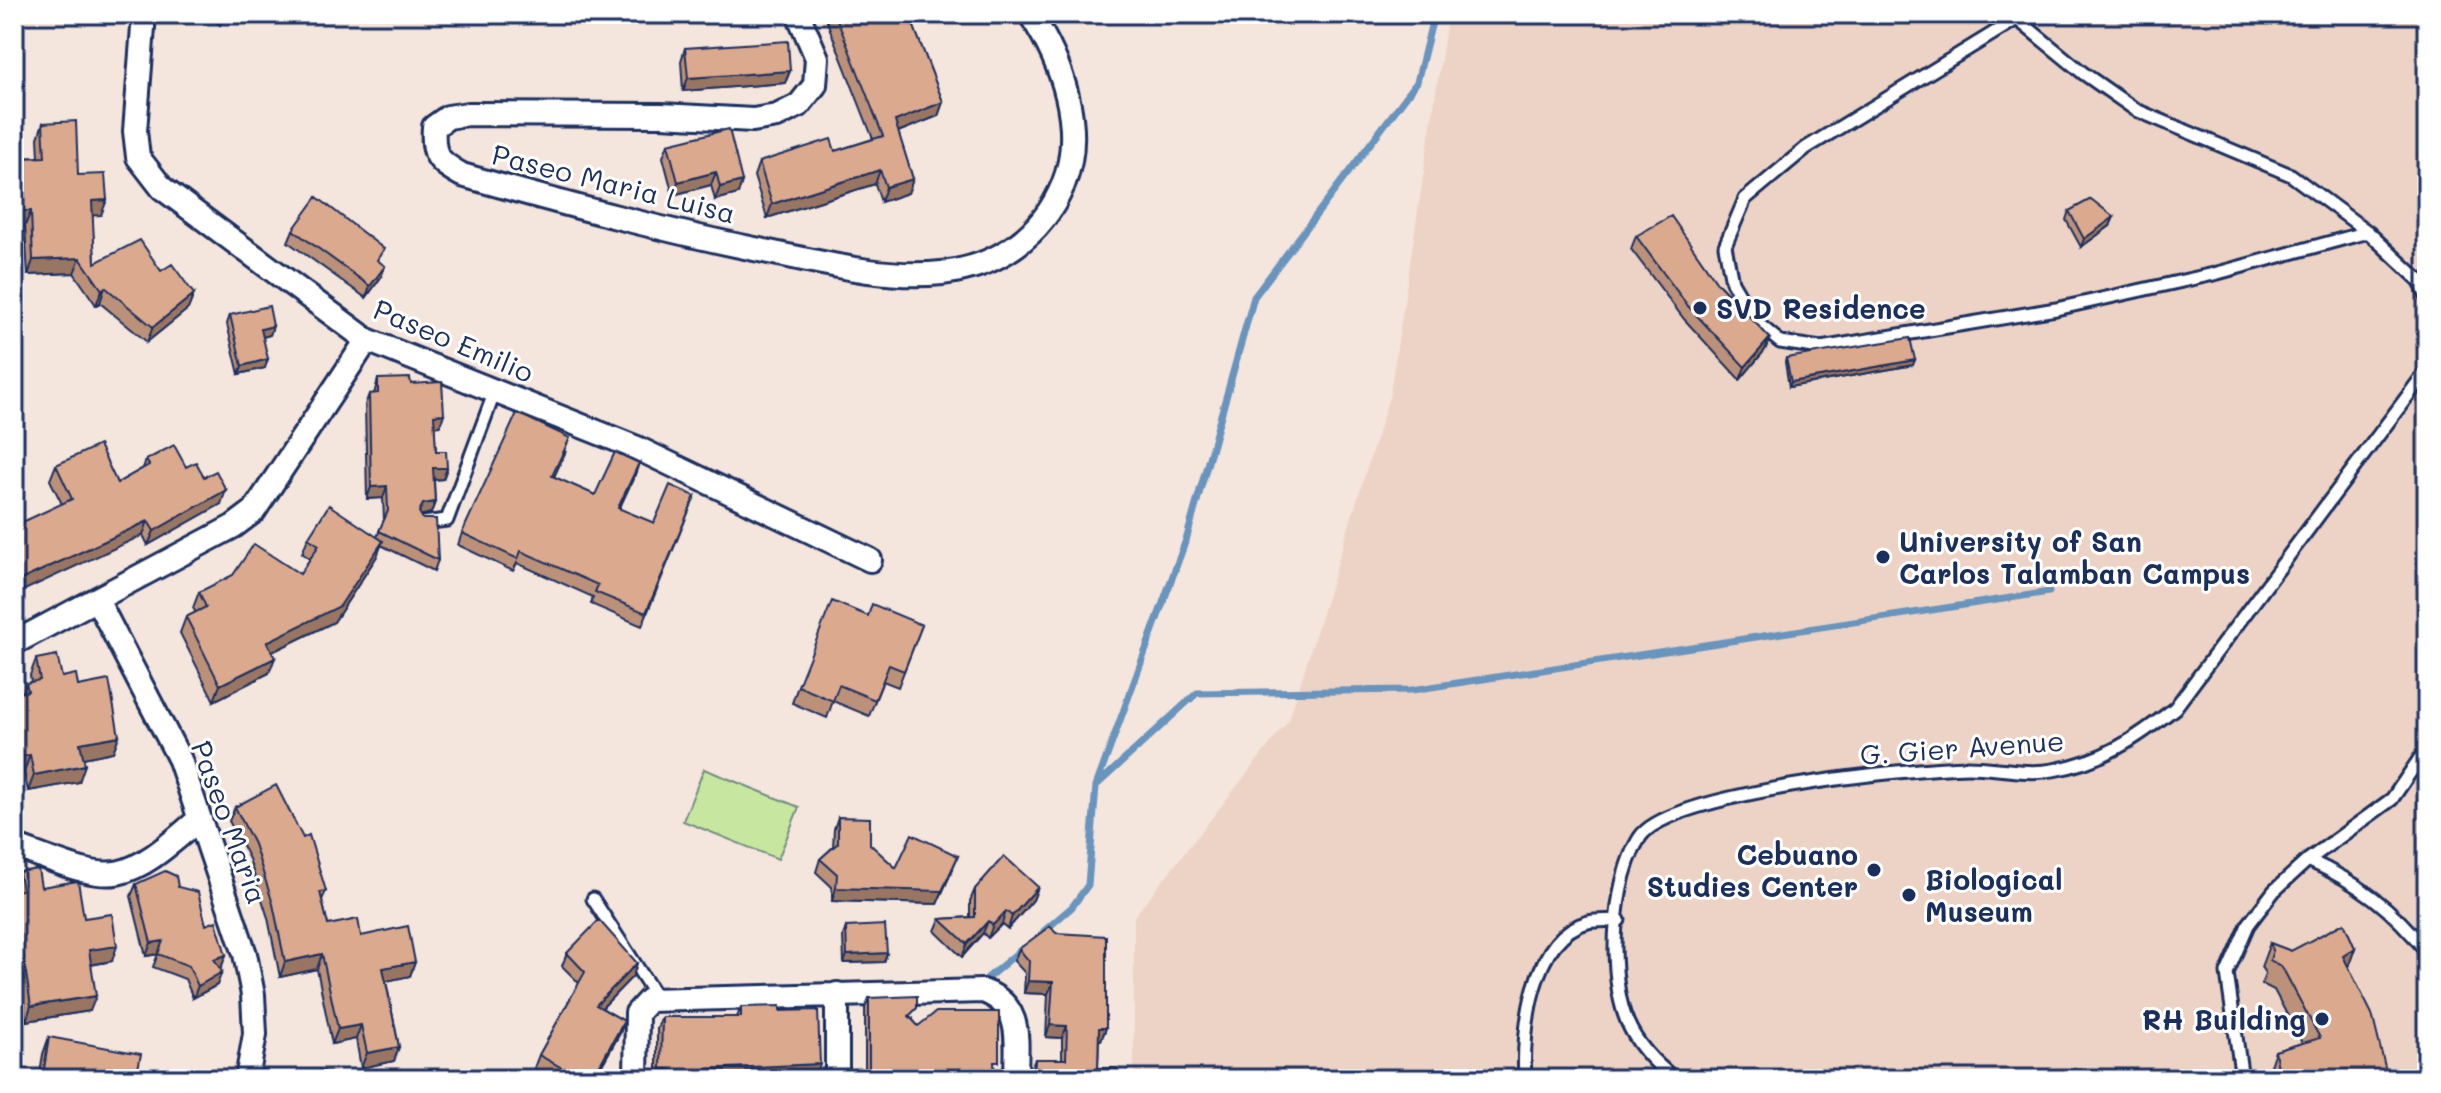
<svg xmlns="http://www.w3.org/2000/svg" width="2441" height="1093" font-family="Mali,sans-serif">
  <rect width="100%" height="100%" fill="#f4e5dd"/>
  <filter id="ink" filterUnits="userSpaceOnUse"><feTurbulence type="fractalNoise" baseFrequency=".0125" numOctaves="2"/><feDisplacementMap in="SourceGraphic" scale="16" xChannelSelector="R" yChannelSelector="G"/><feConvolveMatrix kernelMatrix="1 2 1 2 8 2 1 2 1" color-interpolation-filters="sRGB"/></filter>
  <g filter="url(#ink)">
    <path fill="#ecd3c5" d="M1448,14h979v1065h-1293v-162l155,-197 101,-326z"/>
    <path fill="#c7e7a0" stroke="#718b7f" stroke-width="2" d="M704,769l95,38 -21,52 -95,-38z"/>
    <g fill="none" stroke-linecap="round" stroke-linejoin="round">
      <path stroke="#6894bd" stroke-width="7" d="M1098,784l99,-91 215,-3 637,-98
        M1044,931l28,-24 16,-22 8,-99 91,-249 67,-240 163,-215 17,-68
        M985,980l37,-31"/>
      <defs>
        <path id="service" d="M2011,14l72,59 53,37 155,65 77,57 52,49 7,17
          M2015,20l-209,128 -61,51 -20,47 7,36 23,39 25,21 41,6 235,-39 158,-35 154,-42
          M423,523l24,-3 48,-129
          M2308,860c51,23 84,48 119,92
          M593,899l64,99
          M1525,1079c-3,-47 6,-142 63,-157 9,-2 21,-1 31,-2
          M1675,1079c-48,-37 -59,-71 -60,-130 0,-35 6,-82 25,-112 30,-45 271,-69 328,-70 27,0 58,8 85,3 49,-8 84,-32 122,-62l252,-338
          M2242,1079l-15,-106 21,-48 26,-34 34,-31 84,-61 35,-51"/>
        <path id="minor" d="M144,14l-9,117 3,26 24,31 205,152 270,108 233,112
          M798,14l19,44 -2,27 -16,20 -22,11 -24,4 -92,-5 -193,-1 -20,3 -14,10c-2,28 3,34 28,48 103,29 206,57 312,78 53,11 113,26 168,20 55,-6 100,-37 121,-88 23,-56 -1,-123 -33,-171
          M97,600l83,160 65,194 8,41 2,39 -8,45
          M14,643l220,-117 20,-15 113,-171
          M14,846c99,36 102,46 185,-27
          M636,1079l1,-66 12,-13 334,-9c41,15 33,50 33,88
          M837,1079v-85"/>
      </defs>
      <use href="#service" stroke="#1b2f5e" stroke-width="17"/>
      <use href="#minor" stroke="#1b2f5e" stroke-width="28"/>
      <use href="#service" stroke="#fff" stroke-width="11"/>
      <use href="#minor" stroke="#fff" stroke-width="22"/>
    </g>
    <path fill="#bc917a" stroke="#1b2f5e" stroke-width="2" d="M204,14h23l-7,11z
      M824,14h85l34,88 -5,14 -40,16 15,47 -5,14 -27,9 -6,-18 -108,34 -13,-42 5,-14 76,-11 38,-12z
      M685,48l105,23 -5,12 -102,8 -2,-30z
      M43,123l35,52 23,40h-9l3,48 66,8 33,23 -6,15 -41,33 -47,-39 -4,2 -22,-32 -46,2 -3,-49h-8l-2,-53 5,-15 19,-1 -1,-19z
      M668,144l74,37 -4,13 -23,6 -4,-15 -38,10 -10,-38z
      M2069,211l41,15 -29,21 -15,-27z
      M293,230l92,36 -4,11 -15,21 -78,-56z
      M1636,236l82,48 52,54 -5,12 -25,30 -56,-61 -53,-70z
      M230,315l43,11 -3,9 -7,2 2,31 -26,6 -12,-50z
      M1786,358l127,7 -124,22 -4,-25z
      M378,379l33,5 29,42h-6l2,25 11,17 -4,11 -9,1 1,22 -4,11 -10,2 17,45 -4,11 -53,-26 -4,11 -43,66 -62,30 -3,21 -55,28 -34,-68 6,-16 10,-4 -3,-5 6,-16 101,-18 10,-15 -8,-6 6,-15 69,-1 7,-17 -1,-22 -16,1 -2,-94 4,-11h5z
      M566,451l-12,26 41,18 44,-32 -20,46 35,14 41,-27 -53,130 -51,-22 2,-7 -76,-34 -4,8 -55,-26 4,-12z
      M146,460l40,7 18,10 17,27 -73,41 -5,-10 -81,-31 -12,-24 6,-15 61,18 26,-15z
      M868,616l54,9 -24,62 -15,-6 -14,35 -36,-15 -6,17 -35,-15 6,-17z
      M36,659l26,18 16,9 41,50 -6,16 -30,6 -4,24 -51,9 -4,-19 -10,1v-79l9,-2 3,-9 5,-1 -1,-7z
      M235,807l91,84 -4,9 6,25 33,11 54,26 -5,14 -24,5 13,66 -5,14 -33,7 -5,-29 -24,5 -15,-75 -37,8 -12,-59 -19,-59 -20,-38z
      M838,817l58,51 57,1 -16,35 -105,-3v-14l-16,-15 4,-13 13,-12 1,-18z
      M19,872l65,46 28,43 -21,4 -1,46 -64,10 -12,-74v-61z
      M136,884l42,3 48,68 -5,13h-1l-3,17 -24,13 -8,-19 -32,-12 5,-13 -12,2 -15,-60z
      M1038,887l-5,13 -25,29 -6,-5 -14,14 -5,-5 -21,24 -27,-26 5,-12 30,-2v-16l5,-12z
      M846,927l41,26 -3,9 -40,1 -1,-27z
      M2270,943l21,8 64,-3 -7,19 40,112h-120l-1,-5 8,-23 27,-8 -28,-53 -12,-6 3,-11 -4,-6z
      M1019,949l87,79 -5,12h-2l-1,28 19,11h-87v-7l5,-13h27v-21l-16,-1 2,-43 -24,-1 1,-20 -11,-12z
      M567,953l70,10 -4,13 -31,32 22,13 -4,12 -26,46h-39l-21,-11 5,-13 40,-72 -17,-17z
      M869,998l44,20 -1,1 6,7 77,46v7h-130v-71z
      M741,1007l39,4 40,53 -4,11 -86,4h-73v-51l5,-11h75z
      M49,1037l87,42h-97l4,-25z"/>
    <path fill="#997663" stroke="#1b2f5e" stroke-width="2" d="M790,71l-5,12 -102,8 5,-13z
      M943,102l-5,14 -48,19 5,-14z
      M880,170l-5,14 -108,34 5,-14z
      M716,172l-5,13 -38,10 5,-13z
      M913,179l-5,14 -27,9 5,-15z
      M742,181l-4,13 -23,6 5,-13z
      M107,200l-6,15 -15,1 6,-15z
      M23,211h8l-6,15h-8z
      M2114,217l-4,9 -29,21 3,-8z
      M80,258l-6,15 -46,2 5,-15z
      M385,266l-4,11 -15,21 4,-12z
      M105,287l-5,16 -4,2 6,-15z
      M194,294l-6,15 -41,33 6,-15z
      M273,326l-3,9 -12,3 3,-9z
      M1770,338l-5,12 -25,30 5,-13z
      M268,359l-3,9 -26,6 3,-8z
      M1915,360l-2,5 -124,22 2,-5z
      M444,414l-4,12 -10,1 4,-12z
      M639,463l-4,12 -21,45 4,-12z
      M433,468h14l-4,11 -14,1z
      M387,486l-4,12 -16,1 4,-12z
      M226,490l-5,14 -73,41 6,-14z
      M435,502l-4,11 -12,3v-4l4,-8z
      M148,521l-5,14 -129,60v-12z
      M383,541l-6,15 -43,66 -72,35 5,-15z
      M275,658l-6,15 -55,28 6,-16z
      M119,736l-6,16 -39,8 6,-17z
      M30,755l-6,17 -10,1v-6l4,-10z
      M85,765l-6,17 -51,9 6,-16z
      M958,856l-21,48 -105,-3 4,-13z
      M1038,887l-5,13 -25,29 4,-13z
      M1006,911l-4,13 -14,14 5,-13z
      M988,921l-5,12 -21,24 5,-13z
      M163,941l-4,13 -13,2 5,-13z
      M117,946l-5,15 -29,5 6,-16z
      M2355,948l-8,23 -4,-15z
      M887,953l-3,9 -40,1 3,-8z
      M322,954l-5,15 -37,8 5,-15z
      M226,955l-5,13 -11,3 4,-12z
      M415,962l-5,14 -32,7 5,-15z
      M637,963l-4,13 -41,42 4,-13z
      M222,972l-5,13 -24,13 5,-12z
      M1028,981l25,1 -5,12 -24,-1z
      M96,996l-6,15 -64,10 5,-15z
      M624,1021l-4,12 -26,46h-2z
      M361,1025l-5,14 -24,5 6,-15z
      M1050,1025l17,1 -5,12 -16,-1z
      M1099,1028h7l-5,12h-6z
      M399,1047l-5,14 -33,7 6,-15z
      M820,1064l-4,11 -113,4 4,-10z
      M661,1069h10l-3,10h-10z"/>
    <path fill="#dba98e" stroke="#1b2f5e" stroke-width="2" d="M835,14h74l34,88 -48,19 18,58 -27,8 -6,-17 -108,34 -13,-42 72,-23 4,12 48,-15z
      M788,41l2,30 -102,7 -3,-30z
      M76,121l2,54 27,-1 2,26 -15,1 3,62 45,-23 21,31 11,-7 22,30 -41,33 -48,-40 -3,3 -22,-32 -47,2 -2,-49h-8l-3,-53 25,-1 -2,-34z
      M729,129l13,52 -22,6 -4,-15 -38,10 -10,-38z
      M317,197l67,52 -7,11 8,6 -15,20 -77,-56z
      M2091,199l23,18 -30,22 -15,-28z
      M1671,216l47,68 52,54 -25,29 -57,-61 -52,-70z
      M269,306l4,20 -12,3 7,30 -26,7 -12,-51z
      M1910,338l5,22 -124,22 -5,-24z
      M410,378l1,6 31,-2 2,32 -10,1 2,36h10l1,17h-14l2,34 -12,2 -4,8 4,7h13l2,41 -59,-29 9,-20 -1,-25 -16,1 -2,-93 9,-1v-14z
      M517,413l53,25 -18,38 43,19 20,-43 24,11 -21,45 36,15 16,-38 25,11 -49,117 -51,-21 3,-7 -77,-34 -3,8 -56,-26z
      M99,445l18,38 32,-18 -3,-5 28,-15 12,22 10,-5 8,15 12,-6 10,19 -72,41 -6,-10 -134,62v-57l58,-27 -16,-34z
      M329,505l54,36 -43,65 -73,36 8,16 -55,27 -34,-68 20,-10 -7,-15 34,-17 21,-31 46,30 19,-29 -11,-7z
      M832,601l36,15 4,-12 50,21 -18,46 -15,-6 -14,35 -36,-15 -6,16 -35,-15z
      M57,655l5,22 14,-3 2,12 31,-6 10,56 -39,7 5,22 -51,10 -4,-20 -12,2 -2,-9h-2v-54l14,-3 -2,-8 14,-3 -4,-21z
      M276,785l27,53 6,-3 17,56 -6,1 8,33 30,-6 3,17 47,-10 7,36 -32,6 16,79 -32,6 -6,-28 -23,4 -16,-75 -37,8 -12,-58 -19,-60 -19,-37z
      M838,817l32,1v26l26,24 16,-34 46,22 -16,35 -106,-3 1,-14 -17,-15 18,-16z
      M1004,856l34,31 -26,29 -6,-5 -13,14 -5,-4 -21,23 -27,-25 35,-2v-28z
      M38,869l3,18 37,-6 6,37 28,-4 5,32 -28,4 7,46 -65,10 -13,-86 -4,1v-30l8,-1 -3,-18z
      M165,871l11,5 2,11 20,5 8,33 10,-4 10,34 -12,4 8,13 -24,14 -9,-20 -31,-12 5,-13 -12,2 -15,-59z
      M599,920l38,43 -41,42 28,16 -32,58h-10l-43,-24 46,-83 -18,-19z
      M2344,923l11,25 -12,8 29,58 16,65h-108l-5,-28 45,-13 -38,-71 -12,-7 3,-10 -3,-7 21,8z
      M885,925l2,28 -40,2 -1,-28z
      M1050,926l6,7 50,3v92h-7l-1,40h19v11h-83l1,-20h31l1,-33 -17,-1 3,-43 -25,-1 1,-20 -10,-12z
      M917,996v12l-8,8 9,10 18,-14h63v50h-5l1,17h-126v-81z
      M780,1006v5l38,-1 2,54 -113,5 -1,10h-35v-10h-10l1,-52h79v-10z
      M49,1037l92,17 -5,25h-87l1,-8 -6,-2z
      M319,1070l40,9h-41z"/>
  </g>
  <g fill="#1b2f5e" stroke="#fff" stroke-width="3">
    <circle cx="1700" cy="308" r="8"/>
    <circle cx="1883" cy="557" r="8"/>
    <circle cx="1874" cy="870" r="8"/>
    <circle cx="1909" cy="895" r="8"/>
    <circle cx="2322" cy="1019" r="8"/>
  </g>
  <g text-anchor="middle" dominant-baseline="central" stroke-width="6" stroke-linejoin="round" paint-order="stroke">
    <g font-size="28" fill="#1b2f5e" stroke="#fff">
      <text transform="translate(614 183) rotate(14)">Paseo Maria Luisa</text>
      <text transform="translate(454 340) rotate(23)">Paseo Emilio</text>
      <text transform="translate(1962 747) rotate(-4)">G. Gier Avenue</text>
      <text transform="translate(230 822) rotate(70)">Paseo Maria</text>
    </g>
    <g font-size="28" font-weight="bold" fill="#1b2f5e" stroke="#fff" text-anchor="start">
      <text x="1716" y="308">SVD Residence</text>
      <text x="1899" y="541">University of San<tspan x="1899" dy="32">Carlos Talamban Campus</tspan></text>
      <text x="1858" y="854" text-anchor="end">Cebuano<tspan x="1858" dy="32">Studies Center</tspan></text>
      <text x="1925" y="879">Biological<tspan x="1925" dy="32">Museum</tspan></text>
      <text x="2306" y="1019" text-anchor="end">RH Building</text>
    </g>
  </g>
  <rect width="2441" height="1093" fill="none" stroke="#fff" stroke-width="48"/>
  <rect x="24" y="24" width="2393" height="1045" fill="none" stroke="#1b2f5e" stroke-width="3" filter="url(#ink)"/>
</svg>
